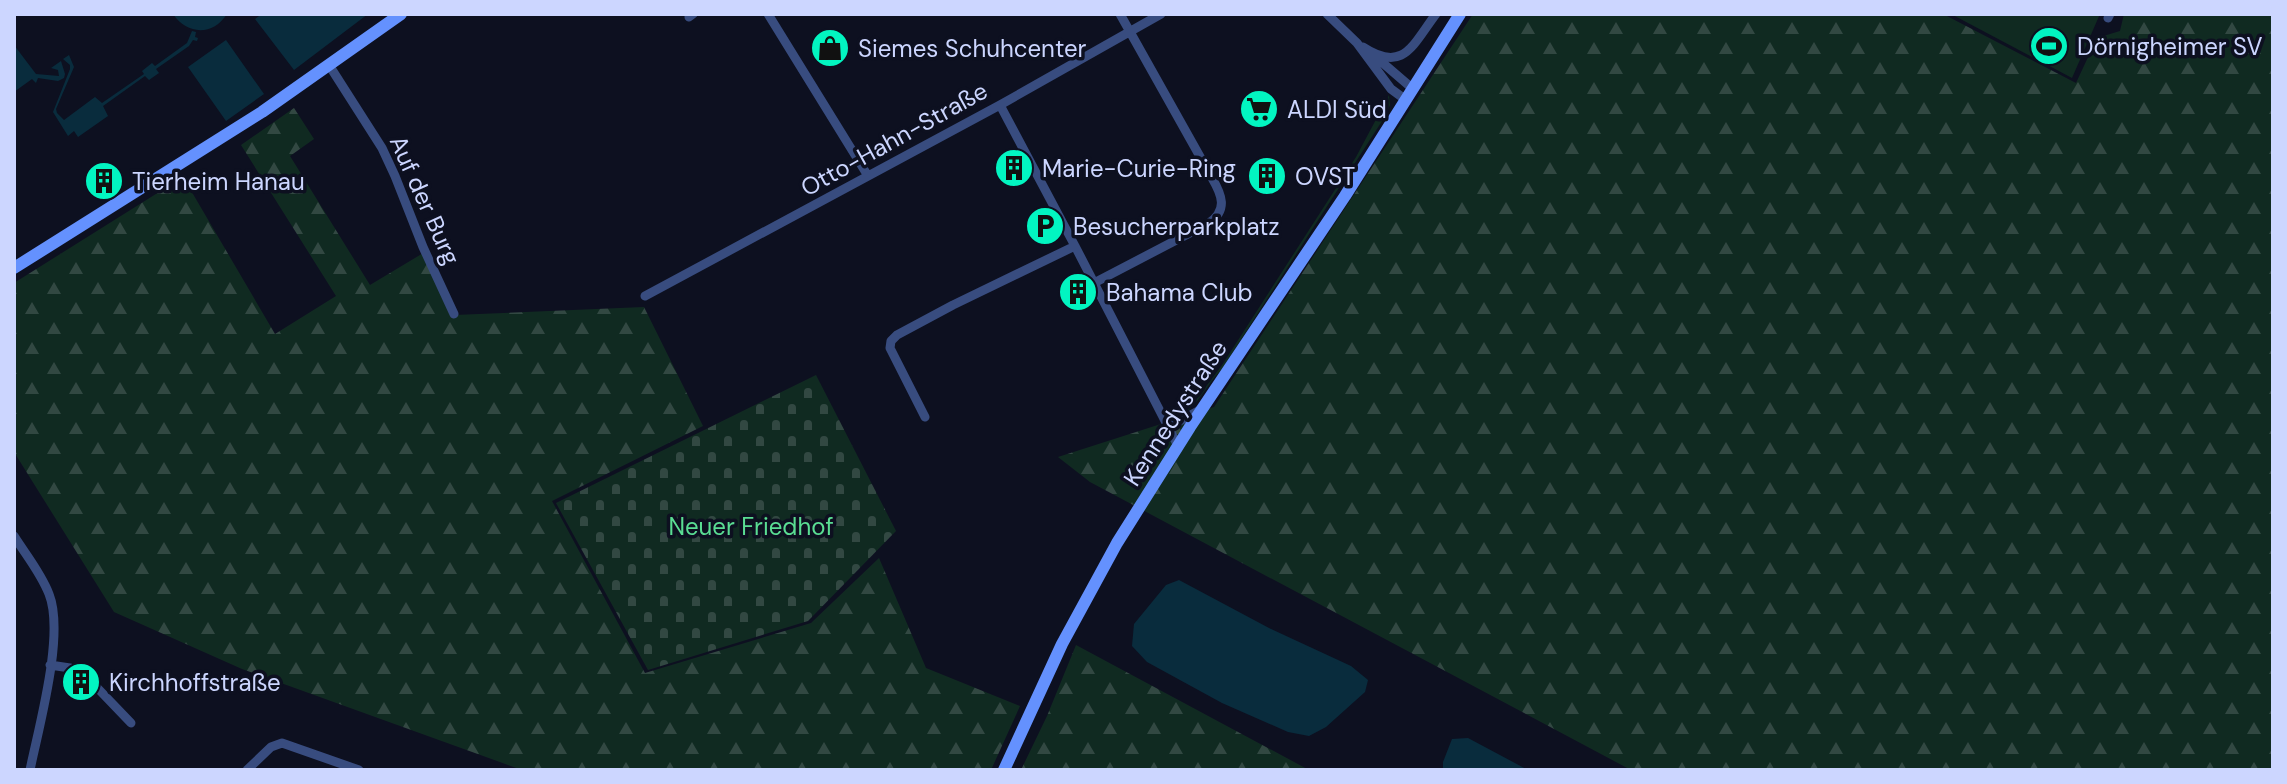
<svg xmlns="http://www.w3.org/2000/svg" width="2287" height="784" font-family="'DM Sans',sans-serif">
  <defs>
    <pattern id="forest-firs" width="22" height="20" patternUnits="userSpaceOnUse" patternTransform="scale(2)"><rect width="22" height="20" fill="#102a21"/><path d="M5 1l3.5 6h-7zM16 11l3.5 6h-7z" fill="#324842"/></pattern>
    <pattern id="cemetery-stones" width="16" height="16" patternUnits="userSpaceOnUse" patternTransform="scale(2)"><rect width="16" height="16" fill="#102a21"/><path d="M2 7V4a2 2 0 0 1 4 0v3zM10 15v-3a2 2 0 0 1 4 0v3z" fill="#324842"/></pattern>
  </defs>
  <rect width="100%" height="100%" fill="#0d1020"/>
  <path fill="#102a21" d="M1951,14h149l-28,64z
    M1389,95l1,10 -4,10 -164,254c-15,15 -24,37 -42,48l13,-13 29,-39 134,-208z"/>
  <path fill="url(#forest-firs)" d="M1473,14h470l133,69 21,-45 23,-7 4,-17h149v756h-642l-541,-288 -32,-25 156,-50z
    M294,108l20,31 -24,17 80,129 55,-33 30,63 189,-8 59,119 -151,75 93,172 166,-50 68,-65 47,110 94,38 -29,64h-469l-280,-101 -128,-57 -100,-160v-169l169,-106 92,157 61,-38 -95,-151z
    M1076,645l233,125h-288l26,-54z"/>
  <path fill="url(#cemetery-stones)" d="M816,375l80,156 -88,90 -160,49 -92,-167z"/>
  <path fill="#092c3d" d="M173,14h54c-14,22 -40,21 -54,0z
    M262,14h106l-74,56 -39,-51z
    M192,31l4,1 -1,5 3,1 -1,3 -4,-1 -4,6 -33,23 3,4 -10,7 -4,-4 -42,30 5,10 -30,21 -4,-6 -6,5 -15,-24 17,-43v-4l-7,-6 6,-4 5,12 -18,42 1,4 7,7 31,-23 7,6 42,-29 -2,-3 10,-8 3,3 32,-23z
    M226,40l38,54 -38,27 -38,-54z
    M14,45l22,29 23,2 -1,-6 -7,-2 10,-7 4,13 -1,4 -6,3 -20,-3 -2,5 -4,-4 -18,13z
    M1179,580l90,48 82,38 17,14 -3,12 -39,35 -17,9 -21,-4 -66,-29 -75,-41 -15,-16 2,-22 32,-39z
    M1468,738l60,32h-85v-8l9,-23z"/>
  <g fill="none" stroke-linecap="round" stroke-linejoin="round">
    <path stroke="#384c7f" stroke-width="9" d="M768,14l100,162
      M1327,14l30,29 34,46 15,11
      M689,17l4,-3
      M2108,18l2,-4
      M1363,47c41,27 50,-3 73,-33
      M1377,58l36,31
      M329,65l53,83 13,28 28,71 31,67
      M1000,105l75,141 103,200
      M1094,283l115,-60c19,-13 13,-28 3,-45l-92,-164
      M645,296l355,-191 161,-91
      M925,417l-35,-69 1,-7 6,-6 56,-30 122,-59
      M1164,419l14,3 22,-12
      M14,536c12,19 27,37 35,58 16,40 -10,132 -19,176
      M50,665l20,3 14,6 47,49
      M247,770l24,-23 11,-4 77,27"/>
    <path stroke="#6491fe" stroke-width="12" d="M14,268l248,-156 139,-98
      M1004,770l58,-126 55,-101 73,-116 155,-231 115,-182"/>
  </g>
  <defs>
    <symbol id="stadium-disc" viewBox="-11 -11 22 22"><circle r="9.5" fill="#02f5c1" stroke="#0d1020"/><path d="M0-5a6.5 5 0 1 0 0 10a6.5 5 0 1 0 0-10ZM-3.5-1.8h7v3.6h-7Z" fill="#111"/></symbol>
    <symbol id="shop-disc" viewBox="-11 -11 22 22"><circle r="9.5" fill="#02f5c1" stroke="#0d1020"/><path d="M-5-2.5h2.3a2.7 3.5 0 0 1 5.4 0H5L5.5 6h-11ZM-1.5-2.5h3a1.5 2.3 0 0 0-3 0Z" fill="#111"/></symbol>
    <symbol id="supermarket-disc" viewBox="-11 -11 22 22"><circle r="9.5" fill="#02f5c1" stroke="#0d1020"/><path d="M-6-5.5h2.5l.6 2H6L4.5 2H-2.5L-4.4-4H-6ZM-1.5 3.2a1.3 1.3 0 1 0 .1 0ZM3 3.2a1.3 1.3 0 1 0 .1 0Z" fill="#111"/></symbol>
    <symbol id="building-disc" viewBox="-11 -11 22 22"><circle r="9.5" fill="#02f5c1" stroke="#0d1020"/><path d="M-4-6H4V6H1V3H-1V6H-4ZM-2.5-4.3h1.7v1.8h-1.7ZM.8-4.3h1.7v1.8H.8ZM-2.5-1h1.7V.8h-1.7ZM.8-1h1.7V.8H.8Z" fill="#111"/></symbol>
    <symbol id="parking-disc" viewBox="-11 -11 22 22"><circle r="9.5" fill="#02f5c1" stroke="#0d1020"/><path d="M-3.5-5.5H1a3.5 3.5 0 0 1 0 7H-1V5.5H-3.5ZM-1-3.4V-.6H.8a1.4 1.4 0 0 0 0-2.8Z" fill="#111"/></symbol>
  </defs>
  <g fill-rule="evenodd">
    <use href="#stadium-disc" x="2027" y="24" width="44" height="44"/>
    <use href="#shop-disc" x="808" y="26" width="44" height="44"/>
    <use href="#supermarket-disc" x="1237" y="87" width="44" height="44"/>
    <use href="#building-disc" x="992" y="146" width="44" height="44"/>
    <use href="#building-disc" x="1245" y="154" width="44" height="44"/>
    <use href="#building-disc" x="82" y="159" width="44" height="44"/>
    <use href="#parking-disc" x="1023" y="204" width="44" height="44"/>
    <use href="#building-disc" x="1056" y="270" width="44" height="44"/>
    <use href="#building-disc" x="59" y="660" width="44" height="44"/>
  </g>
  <g text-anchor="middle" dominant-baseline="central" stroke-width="7" stroke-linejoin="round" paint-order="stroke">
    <g font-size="24" fill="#ccd6ff" stroke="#0d1020" text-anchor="start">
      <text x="2077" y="46">Dörnigheimer SV</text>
      <text x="858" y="48">Siemes Schuhcenter</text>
      <text x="1287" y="109">ALDI Süd</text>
      <text x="1042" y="168">Marie-Curie-Ring</text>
      <text x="1295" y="176">OVST</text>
      <text x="132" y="181">Tierheim Hanau</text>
      <text x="1073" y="226">Besucherparkplatz</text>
      <text x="1106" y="292">Bahama Club</text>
      <text x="109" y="682">Kirchhoffstraße</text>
    </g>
    <g font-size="24" fill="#ccd6ff" stroke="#0d1020">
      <text transform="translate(894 139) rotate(-29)">Otto-Hahn-Straße</text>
      <text transform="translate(425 200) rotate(66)">Auf der Burg</text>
      <text transform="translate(1175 413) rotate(-57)">Kennedystraße</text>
    </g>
    <g font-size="24" fill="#5add93" stroke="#0d1020">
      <text x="751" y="526">Neuer Friedhof</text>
    </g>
  </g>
  <rect width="2287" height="784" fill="none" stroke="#ccd6ff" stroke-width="32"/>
</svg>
